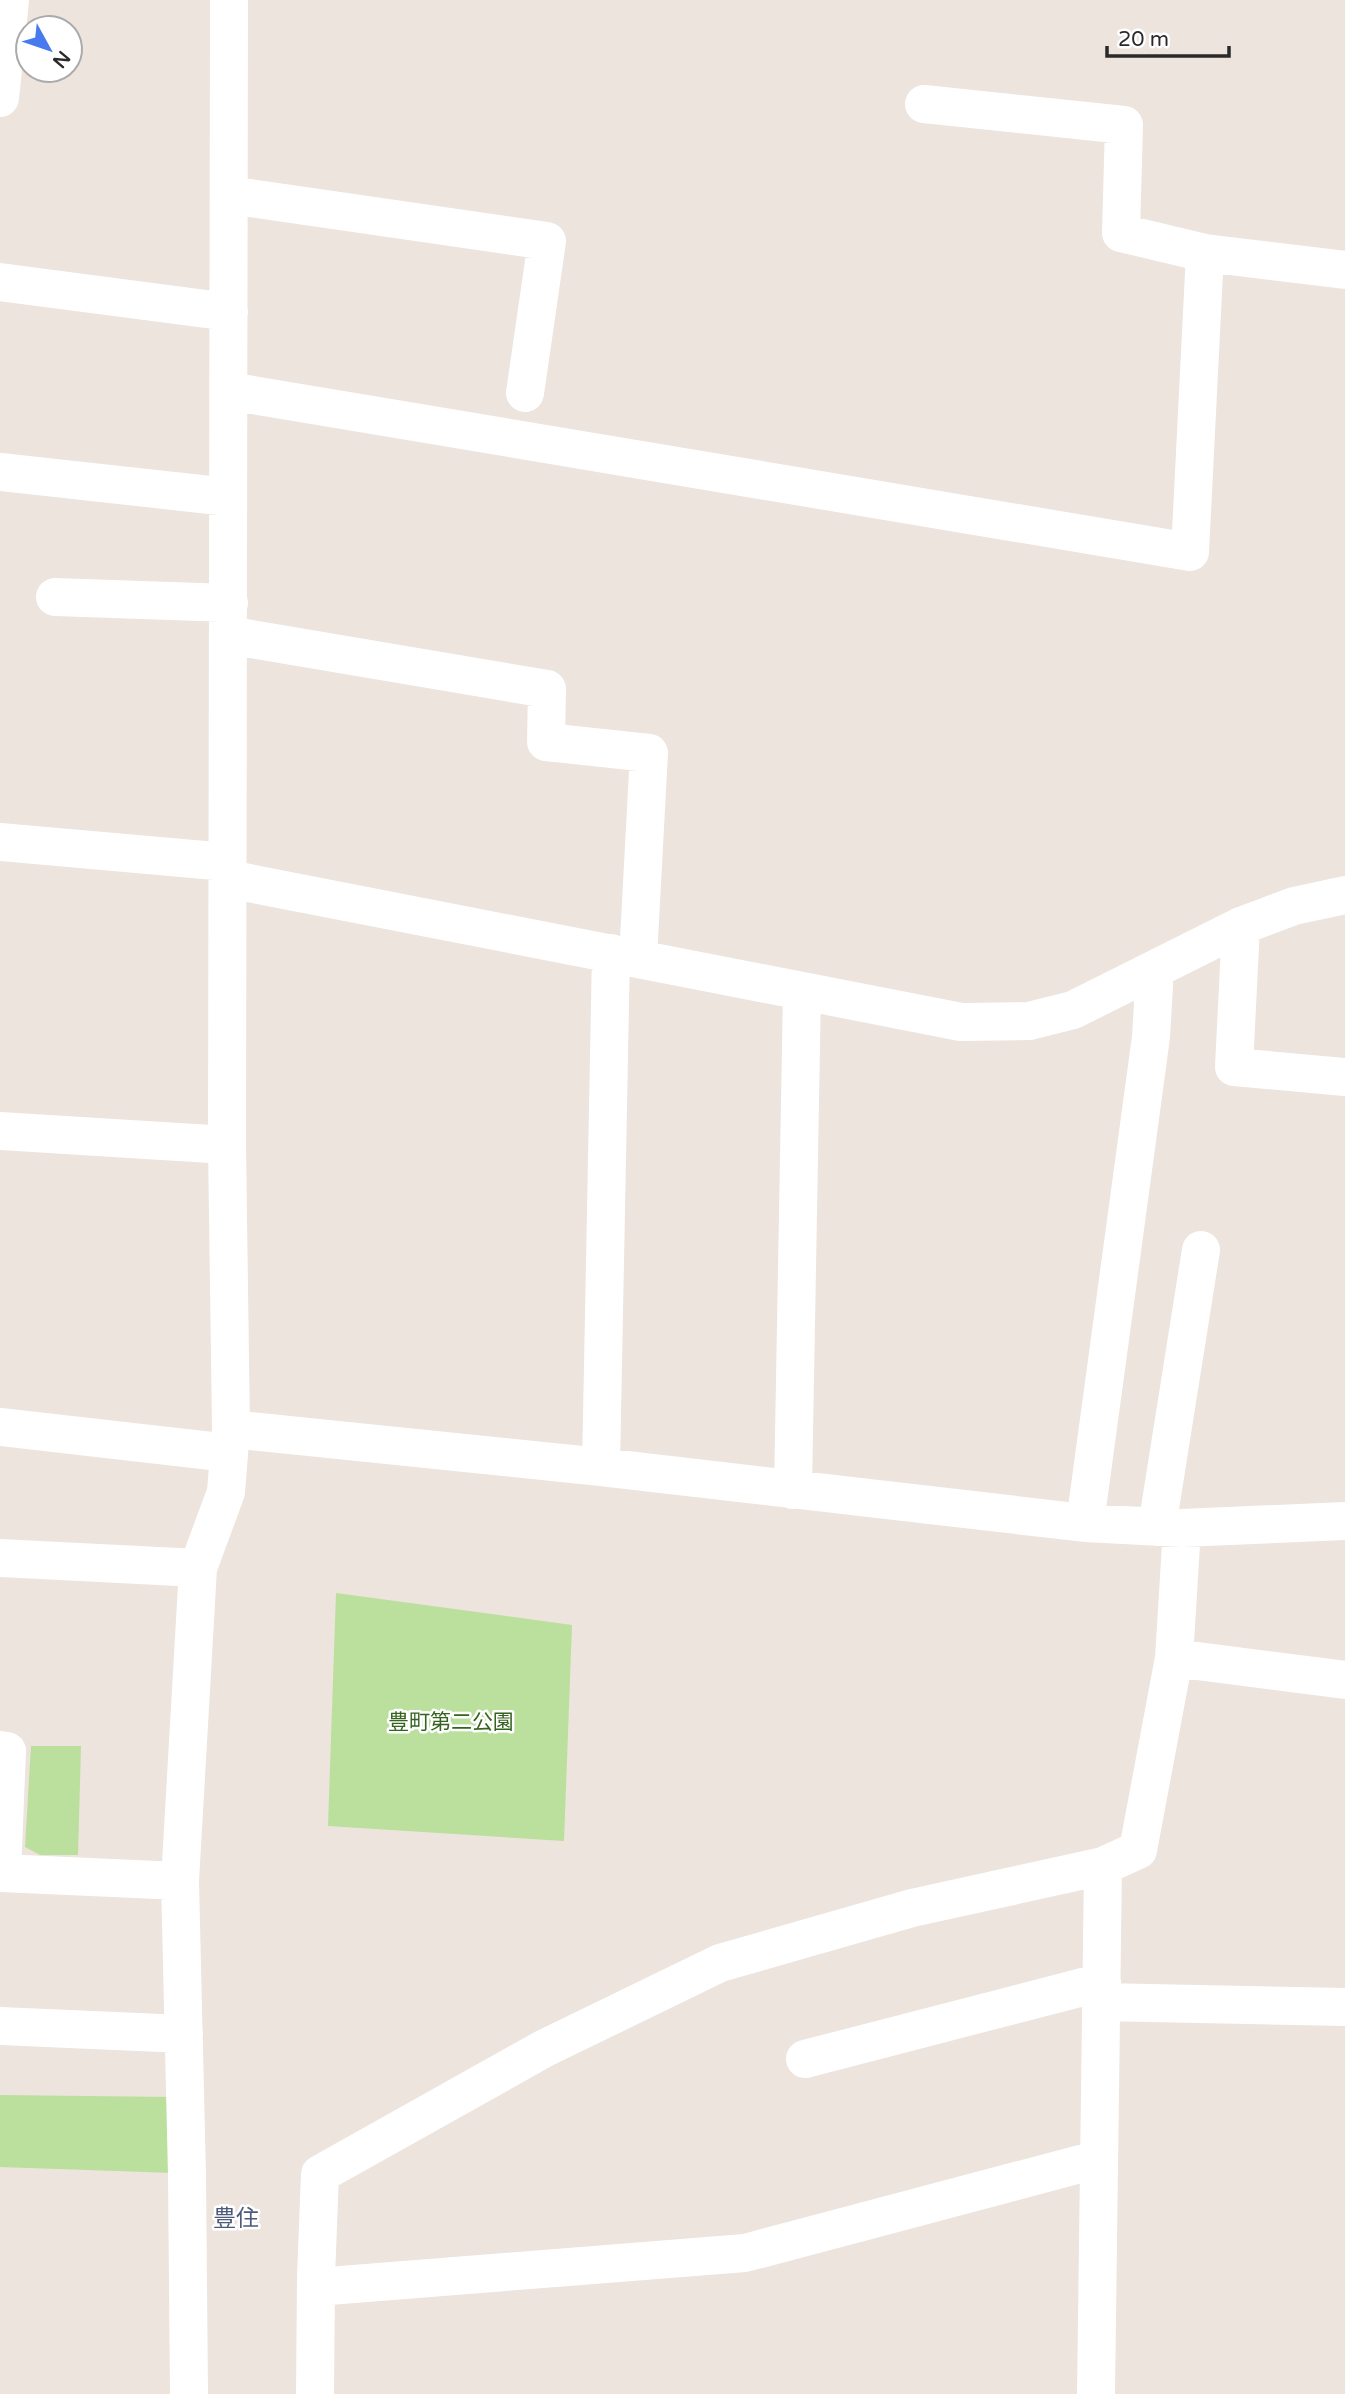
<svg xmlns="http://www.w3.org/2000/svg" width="1345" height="2394" font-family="'Varela Round','Noto Sans JP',sans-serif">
  <rect width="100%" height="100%" fill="#ece4dd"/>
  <path fill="#bbdf9d" d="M336,1593l236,32 -8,216 -236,-15z
    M31,1746h50l-3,109h-38l-15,-8z
    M0,2095l172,2 2,76 -174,-6z"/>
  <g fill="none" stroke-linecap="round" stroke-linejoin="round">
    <path stroke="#fff" stroke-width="38" d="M0,98l10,-98
      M924,104l200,21 -3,108 84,20
      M229,195l318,46 -22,152
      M0,282l229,30
      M229,391l961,161 15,-299 140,17
      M0,472l228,25
      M55,597l174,6
      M228,635l319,54 -1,53 103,11 -11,205
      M0,842l227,20
      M228,879l733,143 68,-1 44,-11 168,-84 53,-20 51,-11
      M1241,926l-7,141 111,10
      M0,1131l227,14
      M0,1427l229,26
      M231,1429l370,38 484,56 97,5 163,-7
      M601,1467l10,-514
      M793,1490l9,-499
      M1085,1523l66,-486 4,-68
      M1157,1527l44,-277
      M0,1558l198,10
      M1174,1658l171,22
      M0,1750l7,1 -5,122
      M0,1873l180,8
      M1101,2002l244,5
      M0,2026l184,8
      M805,2059l297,-77
      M316,2287l429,-34 354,-94
      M189,2394l-2,-219 -7,-294 18,-313 28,-76 5,-63 -4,-284 2,-1145
      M315,2394l1,-117 4,-103 225,-126 175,-85 192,-55 191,-42 35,-16 36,-192 8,-130
      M1096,2394l7,-528"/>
  </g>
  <g text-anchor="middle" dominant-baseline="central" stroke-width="5" stroke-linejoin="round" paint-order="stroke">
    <g font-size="21" fill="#35641e" stroke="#fff">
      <text x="451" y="1722">豊町第二公園</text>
    </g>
    <g font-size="23" fill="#4d5a79" stroke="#fff">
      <text x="236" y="2219">豊住</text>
    </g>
  </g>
  <g transform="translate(49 49) rotate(130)"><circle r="33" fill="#ffffff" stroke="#aaaaaa" stroke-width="2"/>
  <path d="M0-5L12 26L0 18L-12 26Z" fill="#4779ef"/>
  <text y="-10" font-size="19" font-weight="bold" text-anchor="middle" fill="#2a2a2a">N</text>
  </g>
  <path d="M1107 46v10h122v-10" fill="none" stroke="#2a2a2a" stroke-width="3.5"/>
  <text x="1118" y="46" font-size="21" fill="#2a2a2a" stroke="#ffffff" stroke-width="5" paint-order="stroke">20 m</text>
</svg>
